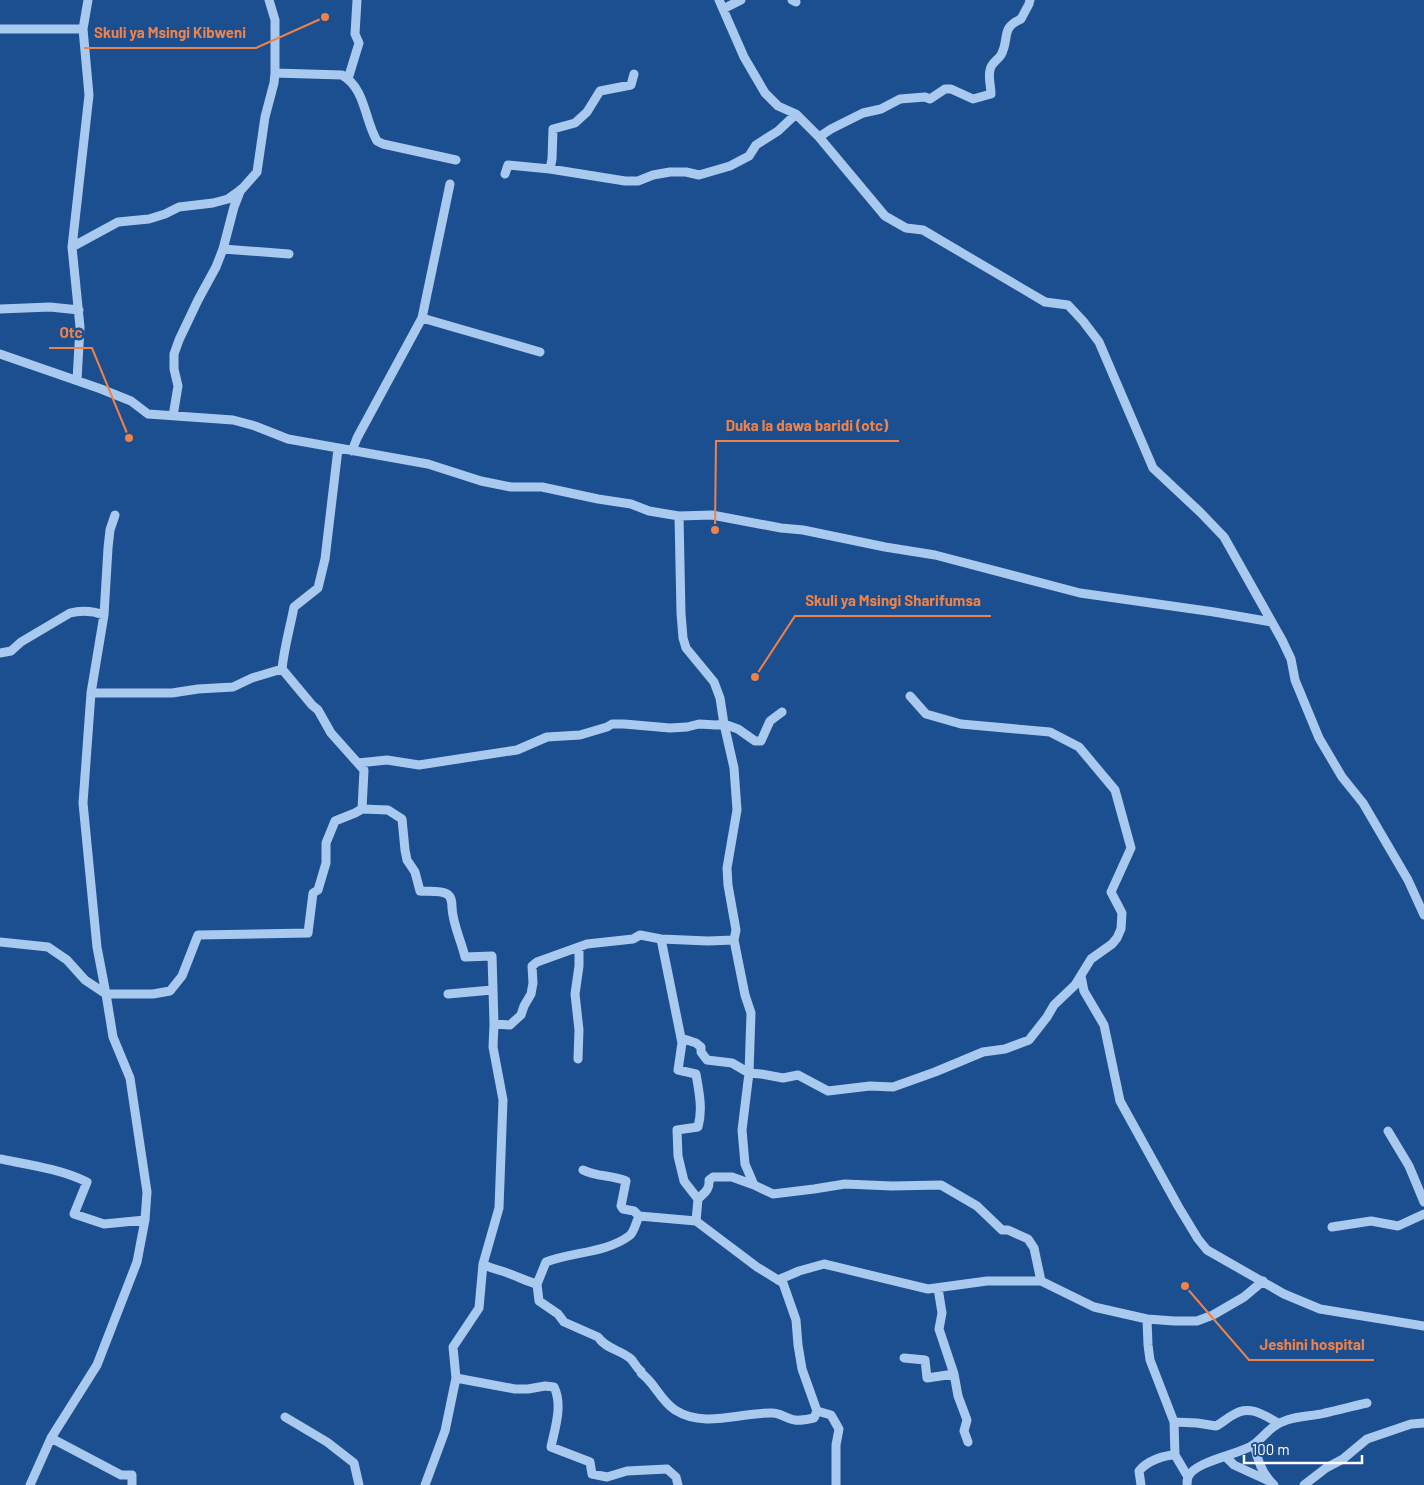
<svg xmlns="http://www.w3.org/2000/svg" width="1424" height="1485" font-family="Barlow,sans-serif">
  <rect width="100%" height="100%" fill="#1b4f8f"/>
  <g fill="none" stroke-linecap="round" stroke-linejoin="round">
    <path stroke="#a9c9ee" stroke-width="9" d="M719,0l25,57 21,36 13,13 18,8 23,23 66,79 21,12 17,2 122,72 23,3 15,16 16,21 54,126 47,44 24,25 58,103 9,19 4,21 24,58 23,39 21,26 45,77 16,35
      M792,0l4,2
      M723,9l18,-9
      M0,29h83l6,66 -17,152 8,80 -3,53
      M83,29l5,-29
      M275,73l67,2c24,14 22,44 35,66l6,3 73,16
      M348,79l11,-36 -4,-9 2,-34
      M819,137l12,-8 32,-16 18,-4 19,-10 25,-2 5,2 15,-10h6l22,10 18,-5c0,-8 -3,-16 -1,-24 1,-7 8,-10 11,-15 9,-16 -1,-27 20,-36l8,-15 1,-4
      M550,169l2,-10 1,-30 22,-6 12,-11 13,-21 31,-6 3,-11
      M505,174l3,-9 42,4 75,12h13l15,-6 17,-3h16l13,3 31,-9 19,-10 7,-11 22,-14 18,-17
      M72,247l46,-25 31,-3 16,-5 14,-7 34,-4 15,-4 14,-10 15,-17 8,-55 9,-34 1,-10v-53l-6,-20
      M223,249l11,-42 7,-18
      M0,309l50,-2 29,3
      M422,318l28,-134
      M0,354l101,35 30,12 17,13 85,6 22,6 33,13 140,25 53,17 30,6h31l56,12 33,5 18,7 30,5 33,-1 69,13 22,2 82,17 50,8 145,38 134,19 58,10
      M173,416l5,-30 -4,-17v-15l5,-14 19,-40 18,-33 7,-18 66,5
      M352,451l5,-13 65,-120 118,34
      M679,516l2,97 2,25 3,10 28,34 6,16 4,26 10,44 3,42 -10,58 1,17 8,45 -2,10
      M0,653l11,-2 10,-9 49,-29c12,-3 23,-2 34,2
      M282,669c2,-21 8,-41 12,-62l24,-19 7,-29 13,-110
      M91,693h81l26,-4 35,-2 19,-9 30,-9
      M358,763l29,-3 32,5 98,-15 30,-13 33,-2 27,-8 5,-3h12l46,4 17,-1 12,-3 17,1 8,-1 14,5 17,12h6l9,-20 12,-9
      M362,809l26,1 14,9 3,31 2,10 8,12 5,19c8,1 20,-1 27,3 5,3 5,9 5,14 1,17 9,32 13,49l27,-1 2,68 -1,23 10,53 -4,108 -16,56 -4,44 -26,39 3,31 -11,53 -20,54
      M661,939l47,2 26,-1 11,55 6,18 -2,60 -7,57 3,34 9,21 19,9 41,-5 31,-5 47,2 49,-1 36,21 25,24h6l20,9 6,9 7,33
      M0,942l48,5 19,13 18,20 21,14h47l17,-3 12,-15 16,-41 110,-2 5,-40 5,-3 8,-27v-20l9,-22 20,-8 7,-4 2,-39 -33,-37 -13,-23 -6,-5 -30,-36
      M1081,976l3,15 20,34 16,76 58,105 20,33 9,11 77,44 36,15 104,17
      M448,994l44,-4
      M494,1024l16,1 11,-10 3,-9 7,-12 2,-11 -1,-17 5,-4 50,-18 46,-5 7,-4 21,4 21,104 -4,27 18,4c3,18 7,35 2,53l-21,3 1,26 6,25 14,18 -2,22
      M681,1038l15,5 5,4v5l6,8 25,3 17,10 12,1 22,4 15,-3 30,16 42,-5 23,1 42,-15 48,-20 22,-3 24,-9 18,-23 7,-12 21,-20 16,-26 21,-15 5,-6 4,-9 1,-16 -11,-21 20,-44 -16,-58 -36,-43 -29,-15 -89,-8 -35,-10 -16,-18
      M578,1059l1,-29 -4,-36 4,-28v-19
      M1388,1131l21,35 15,36
      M0,1159c30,6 60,10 87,23l-13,32 30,10 41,-4
      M583,1170c14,7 29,5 43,11l-5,25 2,3 11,2 5,5 57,5 61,46 26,16 13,37 2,25 4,24 15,42
      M698,1199c6,-6 12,-9 11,-19l4,-3h19l22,8
      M1332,1227l39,-6 27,5 26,-12
      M483,1264c8,5 18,6 27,10 9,3 18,8 27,10l9,-22c26,-10 60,-9 83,-26 5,-3 7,-14 10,-20
      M778,1280l21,-9 25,-7 104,25 59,-8h54l53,26 53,12 27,2h23l16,-6 31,-18 19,-16
      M537,1284l2,17 19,13 6,8 34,15c8,12 23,13 33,22 4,4 5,9 10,12v2c14,10 19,27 34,37 30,19 65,2 98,3 7,0 14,6 22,7 5,1 13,-1 19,-2l3,-7 14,4 8,14 -3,16v40
      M938,1288l4,25 -3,16 15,45 4,22 9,24 -3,11 4,11
      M1147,1319l1,26 2,15 24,62 1,33 13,22
      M904,1358l21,2 2,18 27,-4
      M456,1378l59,11h13l17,-3 9,1c9,18 1,41 -3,60l39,15 2,12 15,3 20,-6 40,-2 9,8 2,8
      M285,1417l42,25 27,21 5,22
      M1174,1422l23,1 19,3c6,-3 11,-8 17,-11 16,-11 31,0 45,8
      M51,1438l70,37h11v10
      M1254,1444c3,16 8,30 20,41
      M1225,1456l9,9 35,16
      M30,1485l21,-47 46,-73 40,-103 8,-42 2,-28 -17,-114 -17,-41 -7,-43 -9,-47 -14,-144 8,-110 13,-78 4,-67 2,-18 5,-15
      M1141,1485l-2,-14c8,-10 25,-16 36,-16
      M1187,1485c0,-3 0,-5 1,-8 7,-16 50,-22 65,-32 12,-9 18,-20 34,-25 12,-4 26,-4 38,-7 14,-3 28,-7 42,-10
      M1304,1485l22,-17 17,-9 24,-20 44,-15 13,-1"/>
  </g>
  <path fill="none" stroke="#ee8249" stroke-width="2" d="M325 17L256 48H84M129 438L92 348H49M715 530L716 441H899M755 677L795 616H991M1185 1286L1249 1360H1374"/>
  <g fill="#ee8249" stroke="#1b4f8f" stroke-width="2">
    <circle cx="325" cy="17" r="5"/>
    <circle cx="129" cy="438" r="5"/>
    <circle cx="715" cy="530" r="5"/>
    <circle cx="755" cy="677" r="5"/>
    <circle cx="1185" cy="1286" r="5"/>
  </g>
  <g font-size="15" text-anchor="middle" font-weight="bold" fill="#ee8249" stroke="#1b4f8f" stroke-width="5" stroke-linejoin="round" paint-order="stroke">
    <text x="170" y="38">Skuli ya Msingi Kibweni</text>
    <text x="71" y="338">Otc</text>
    <text x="807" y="431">Duka la dawa baridi (otc)</text>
    <text x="893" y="606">Skuli ya Msingi Sharifumsa</text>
    <text x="1312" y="1350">Jeshini hospital</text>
  </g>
  <path d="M1244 1455v8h118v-8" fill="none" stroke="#ffffff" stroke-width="2.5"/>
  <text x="1252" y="1455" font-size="15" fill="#ffffff" stroke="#1b4f8f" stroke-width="4" paint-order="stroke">100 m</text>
</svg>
